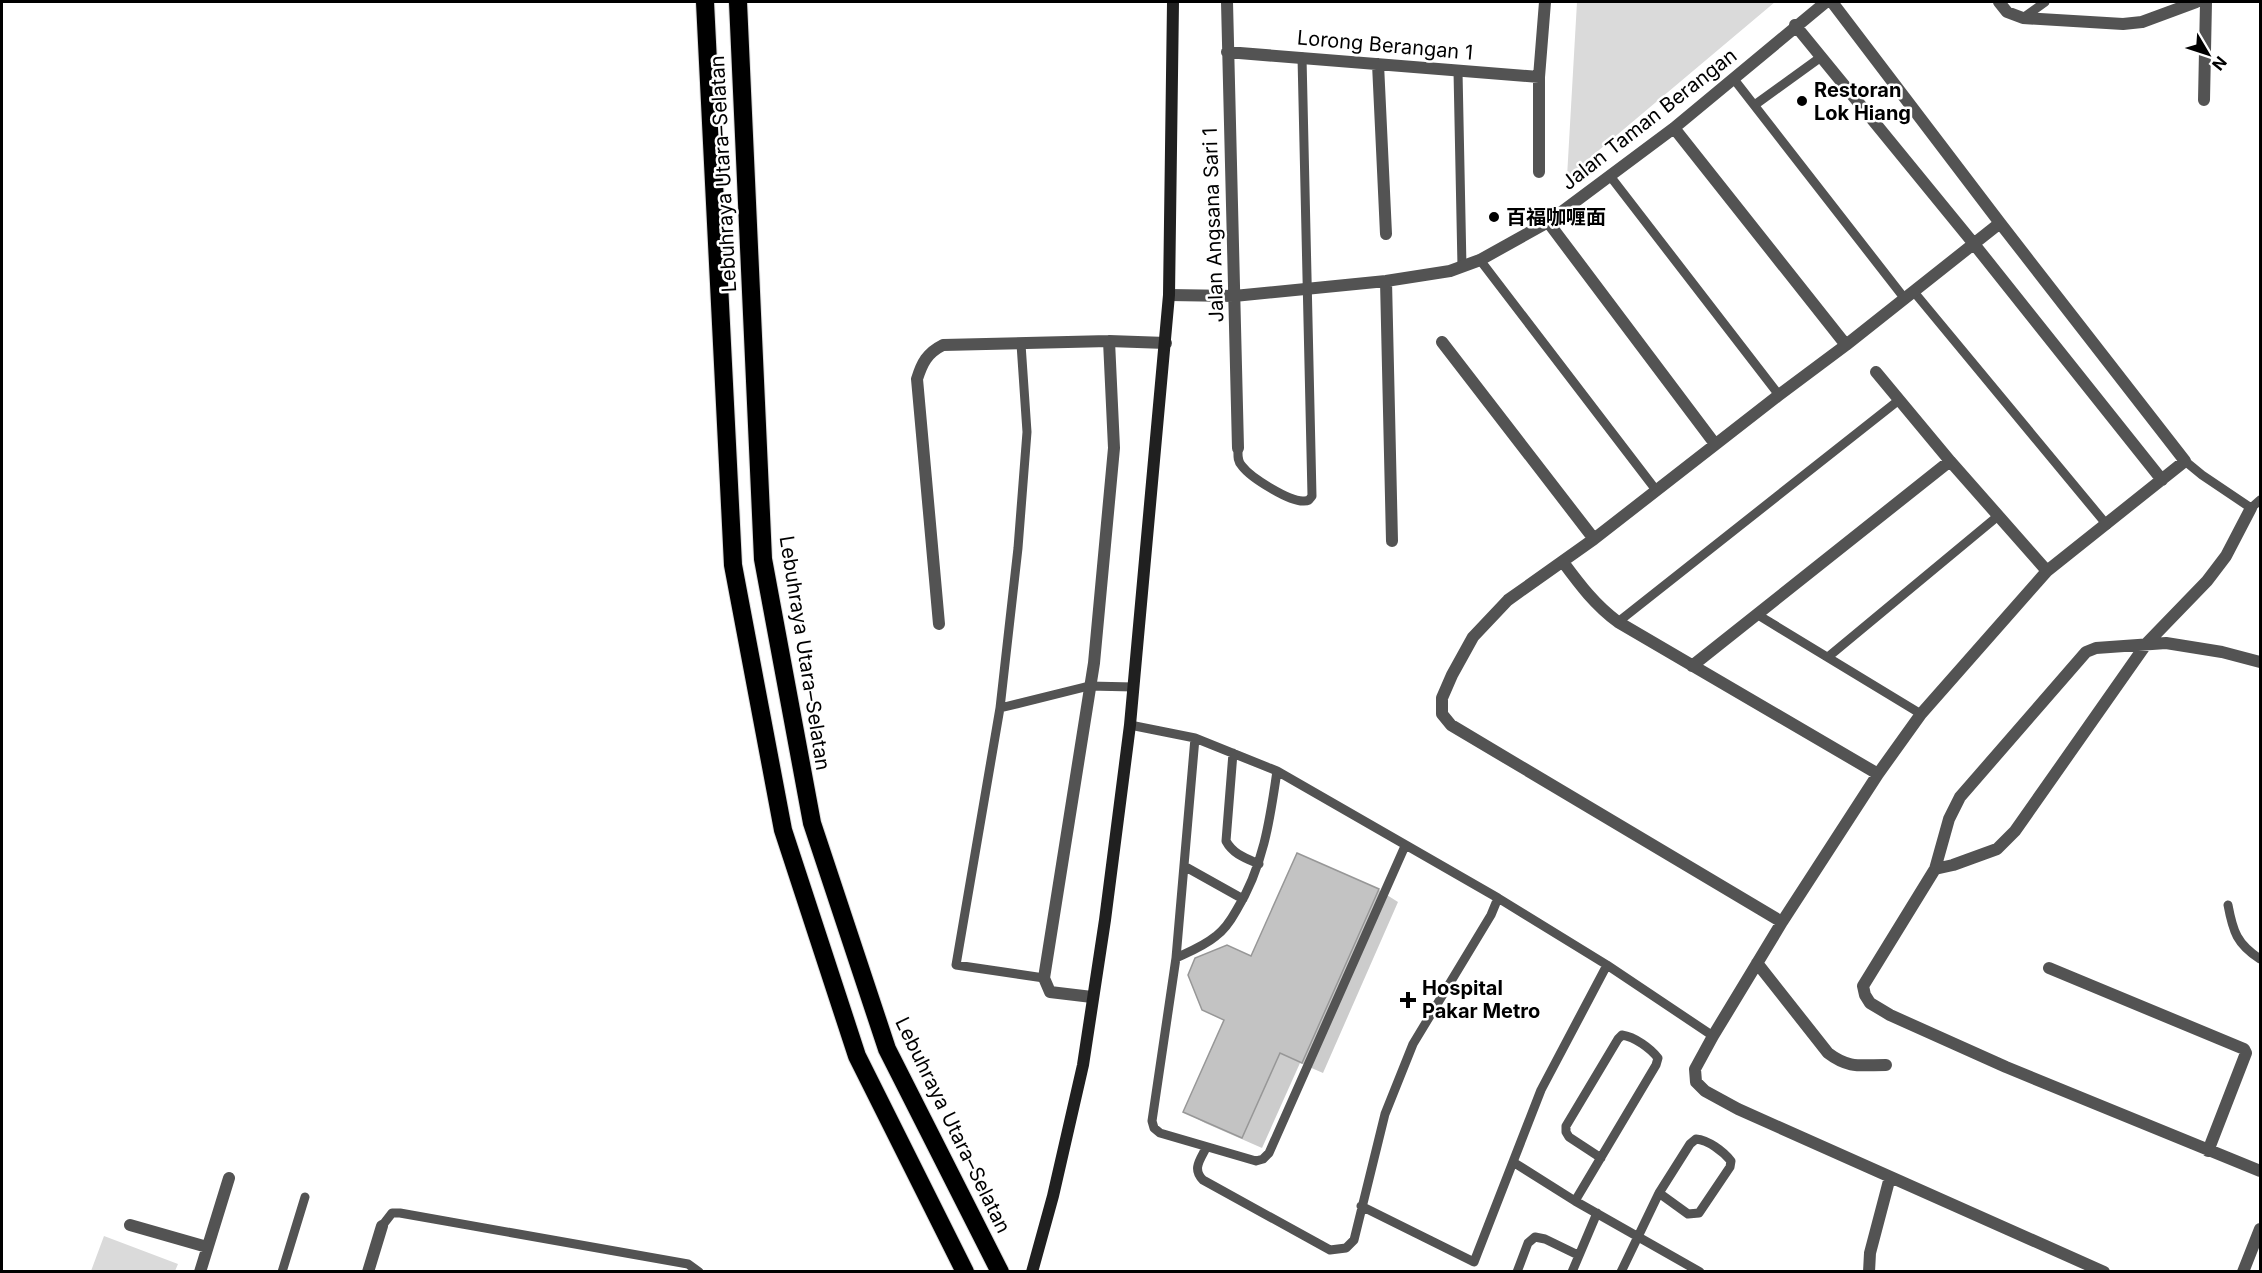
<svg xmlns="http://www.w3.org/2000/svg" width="2262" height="1273" font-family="Inter,'Noto Sans SC',sans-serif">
  <rect width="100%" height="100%" fill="#fff"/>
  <path fill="#dadada" d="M1577,2h198l-208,175z
    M104,1236l74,28 -3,7h-84z"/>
  <path fill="#0003" d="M1297,855l82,35 19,12 -75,171 -23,-10 -38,85 -57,-25 -20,-11 40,-91 -22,-12 49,-51z"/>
  <path fill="#c3c3c3" stroke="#979797" stroke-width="1.5" d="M1297,853l82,36 -77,174 -22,-10 -38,85 -59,-26 41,-92 -22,-10 -14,-35 7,-17 32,-13 24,11z"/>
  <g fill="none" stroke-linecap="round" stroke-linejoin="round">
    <defs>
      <path id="motorway" d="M705,2l28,563 50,265 74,226 108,216
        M738,2l25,557 49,264 75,226 113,223"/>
    </defs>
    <use href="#motorway" stroke="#dbdbdb" stroke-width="20"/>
    <path stroke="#535353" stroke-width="9" d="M2023,18l22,-16
      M1458,71l4,196
      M1733,78l172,221
      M1756,104l65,-47
      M1610,176l169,219
      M1480,260l176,230
      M1914,292l193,233
      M1021,344l6,88 -9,116 -18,160 -44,257 88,13
      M1238,448c0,7 -1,13 4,18 9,12 48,36 62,35 5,0 5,-1 8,-5l-10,-439
      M2185,461l17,14 49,33 9,-8
      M1758,615l163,99
      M1618,622l281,-222
      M1828,657l170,-141
      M1000,708l89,-22 45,1
      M1130,725l65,13 82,33 221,127 -7,17 -78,129 -28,70 -31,126 -8,8 -16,2 -127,-70c-11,-11 -3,-20 3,-32
      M1195,738l-19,220 -24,163 2,7 6,5 96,28 7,-2 6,-6 136,-307
      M1233,753l-7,88c7,13 19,17 33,23
      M1184,866l59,33
      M1498,898l109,67 106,71
      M2228,905c5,27 9,39 32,54
      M1176,958c13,-6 28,-12 40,-22 8,-6 15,-16 20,-25 27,-43 34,-91 41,-140
      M1513,1162l62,39 125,71
      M1575,1201l81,-136 2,-7c-8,-10 -23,-21 -36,-23l-4,4 -52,87v6l3,5 32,21
      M1361,1206l113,56 67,-172 66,-125
      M382,1226l10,-13h8l288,51 11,8
      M282,1272l23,-75
      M1517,1272l11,-29 7,-6 10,2 33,16
      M1572,1272l25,-59
      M1621,1272l38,-79 31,-49 6,-5c12,1 27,12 35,22l-1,6 -31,46 -11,1 -29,-21"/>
    <path stroke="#535353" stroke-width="12" d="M1227,2l11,446
      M1832,2l168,221 185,238 -138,110 -126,143 -43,60 -96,148 -69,114 -18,33 1,13 9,9 33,18 366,163
      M1999,2l8,10 16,6 100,6 19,-2 54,-20
      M1795,25l179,219 188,236
      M1227,52l312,25
      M1378,64l8,170
      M2204,100l2,-98
      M1674,128l172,217
      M1539,172v-95l6,-75
      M1548,222l167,222
      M1386,281l6,260
      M1169,295l65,1 152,-15 64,-10 30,-11 68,-38 126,-94 152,-126
      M1442,342l152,197
      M1876,372l74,89 97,110
      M1563,562c17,23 32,43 55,60l260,152
      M939,624l-22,-245c5,-16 10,-26 26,-34l166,-4 57,2
      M2260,662l-38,-10 -56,-9 -70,5 -10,4 -126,145 -11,22 -14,50 -72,117 2,9 5,8 20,12 116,52 254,104
      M1692,666l258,-205
      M1935,869l18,-4 44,-16 18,-18 132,-188 60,-62 19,-25 25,-48
      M1782,922l-331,-197 -9,-11v-16l10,-23 21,-38 35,-37 86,-61 185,-144 67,-50 154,-122
      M1757,963l71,90c21,16 33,12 58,12
      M2049,968l195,81 2,4 -38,98
      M1092,997l-42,-5 -6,-14 50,-315 20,-215 -5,-107
      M130,1225l77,22
      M200,1272l29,-94
      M368,1272l14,-46
      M1869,1272l1,-19 20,-76
      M2243,1272l17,-43"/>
    <path stroke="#202020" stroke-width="12" d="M1032,1272l21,-76 30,-131 22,-145 25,-195 39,-430 4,-293"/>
    <use href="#motorway" stroke="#000" stroke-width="18"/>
  </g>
  <g fill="#000" stroke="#fff" stroke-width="2">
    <circle cx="1802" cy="101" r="6"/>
    <circle cx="1494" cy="217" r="6"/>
    <path d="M1405 991h6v6h6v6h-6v6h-6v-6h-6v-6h6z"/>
  </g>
  <g text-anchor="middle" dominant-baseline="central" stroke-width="5" stroke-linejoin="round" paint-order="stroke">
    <g font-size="20" fill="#000" stroke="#fff">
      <text transform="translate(1385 45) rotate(5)">Lorong Berangan 1</text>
      <text transform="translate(1649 119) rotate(-38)">Jalan Taman Berangan</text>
      <text transform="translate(723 174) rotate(-93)">Lebuhraya Utara–Selatan</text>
      <text transform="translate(1213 225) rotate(-92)">Jalan Angsana Sari 1</text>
      <text transform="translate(805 653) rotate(81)">Lebuhraya Utara–Selatan</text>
      <text transform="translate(953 1125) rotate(64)">Lebuhraya Utara–Selatan</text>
    </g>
    <g font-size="20" font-weight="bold" fill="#000" stroke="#fff" text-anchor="start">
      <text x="1814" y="90">Restoran<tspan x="1814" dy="23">Lok Hiang</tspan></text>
      <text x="1506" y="217">百福咖喱面</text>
      <text x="1422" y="988">Hospital<tspan x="1422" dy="23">Pakar Metro</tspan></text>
    </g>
  </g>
  <rect width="2262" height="1273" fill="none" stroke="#000000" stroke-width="6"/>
  <g transform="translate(2208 54) rotate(129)" stroke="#ffffff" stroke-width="4.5" paint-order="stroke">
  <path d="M0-4.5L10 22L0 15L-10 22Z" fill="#000000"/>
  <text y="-9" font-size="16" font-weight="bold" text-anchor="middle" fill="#000000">N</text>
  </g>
</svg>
